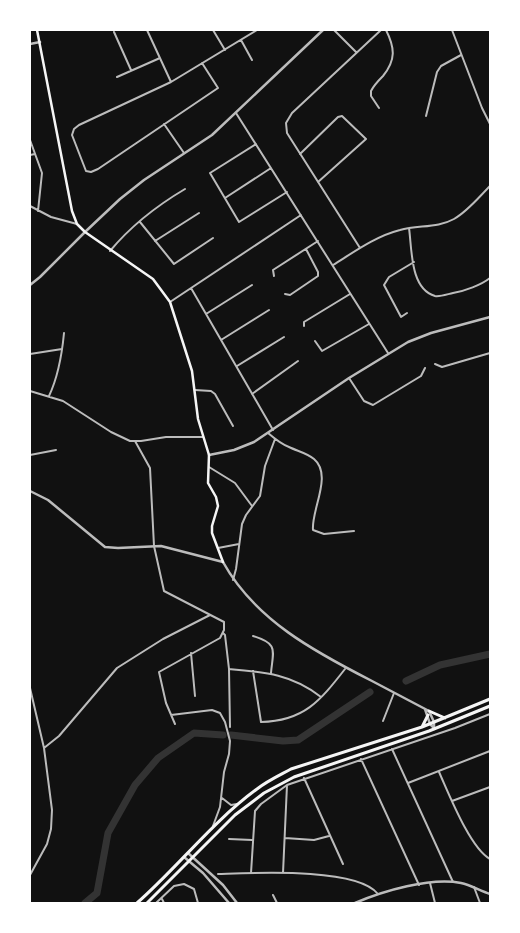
<svg xmlns="http://www.w3.org/2000/svg" width="520" height="933" font-family="'Source Sans 3',sans-serif">
  <rect width="100%" height="100%" fill="#111"/>
  <g fill="none" stroke-linecap="round" stroke-linejoin="round">
    <path stroke="#333" stroke-width="7" d="M406,681l34,-16 50,-11
      M231,735l52,6 15,-1 72,-48
      M85,903l12,-10 11,-60 27,-48 23,-27 36,-25 29,2"/>
    <path stroke="#bcbcbc" stroke-width="2" d="M147,30l24,52
      M213,30l12,20
      M334,30l22,22
      M452,30l30,78 8,16
      M114,32l17,38
      M241,40l11,20
      M202,63l16,25 -120,81 -7,3 -5,-1 -14,-36 2,-6 5,-4 92,-43 86,-52
      M117,77l43,-19
      M379,108l-8,-12v-5c3,-6 7,-10 12,-15 13,-16 12,-28 3,-46
      M236,113l152,240
      M426,116l11,-44 4,-6 20,-11
      M164,124l20,29
      M30,140l12,33 -4,38
      M256,144l-46,29 29,49 48,-30
      M300,154l38,-37 4,-1 24,23 -48,43
      M30,155l5,-1
      M225,198l46,-30
      M30,206l21,11 26,7
      M140,222l34,42 39,-26
      M409,228c3,21 1,61 26,68 5,1 13,-2 18,-3 12,-2 28,-8 37,-15
      M155,241l44,-28
      M360,248l-73,-115 -1,-10 6,-10 89,-83
      M110,251c20,-24 48,-46 75,-62
      M333,265c21,-13 43,-29 67,-35 18,-5 38,-2 54,-11 14,-8 25,-22 36,-33
      M274,276l-1,-6 45,-29
      M191,288l82,142
      M285,294l5,1 28,-19v-4l-12,-23
      M170,302l131,-87
      M407,313l-6,4 -17,-32 5,-8 25,-15
      M206,314l46,-29
      M304,326v-4l46,-28
      M221,340l48,-30
      M315,341l7,10 47,-27
      M30,354l32,-5
      M435,364l7,3 48,-14
      M237,366l47,-29
      M349,378l15,23 9,4 48,-29 4,-8
      M195,390l16,1 4,3 18,32
      M30,391l33,10 48,31 19,9h11l25,-4h37
      M252,394l46,-33
      M49,396c9,-19 13,-42 15,-63
      M268,433c7,6 13,11 21,14 8,4 18,6 25,12 19,16 -3,51 -1,71l11,4 30,-3
      M135,441l15,27 4,78 10,45 60,31v8l-4,8 -61,34 7,31 9,21
      M30,455l26,-5
      M209,467l26,16 17,23
      M218,548l21,-4
      M233,580l3,-11 6,-45 4,-9 14,-19 5,-30 10,-27
      M223,633l2,2 4,34 1,58
      M253,636c26,8 20,14 18,37
      M191,653l4,43
      M229,669c35,3 63,5 92,28
      M253,671l8,51c43,-1 59,-21 84,-53
      M30,688l14,60 8,62 -1,19 -4,15 -17,31
      M171,715l41,-5 8,3 5,9 5,19 -1,13 -5,18 -4,35 -7,19
      M383,721l11,-28
      M44,748l15,-12 58,-68 46,-29 47,-24
      M392,749l61,133
      M361,759l58,126
      M439,772c10,22 31,76 51,87
      M304,778l39,86
      M408,783l82,-32
      M222,798l9,7 6,-1
      M452,801l38,-14
      M285,838l29,2 15,-4
      M229,839l23,1
      M251,873l4,-62 6,-7 26,-19 168,-57 35,-14
      M283,873l4,-88
      M218,874c34,-1 139,-7 160,20
      M430,883l5,20
      M474,887l6,16
      M273,895l4,8
      M162,899l2,4
      M156,903l18,-17 10,-2 10,5 4,14"/>
    <path stroke="#bcbcbc" stroke-width="2.5" d="M30,44l10,-2
      M30,285l10,-8 45,-45 35,-33 24,-19 68,-45 111,-105
      M209,455l25,-5 20,-8 95,-64 59,-36 23,-9 59,-16
      M30,491l18,9 57,47 13,1 43,-2 62,16c32,58 92,90 149,119 19,10 38,20 57,30l5,11v7
      M425,709l5,15 4,4
      M188,853l35,32 14,18
      M184,857l19,16 26,30
      M355,903c28,-12 75,-26 106,-20 10,2 19,8 29,11"/>
    <path stroke="#f5f5f5" stroke-width="2.5" d="M37,30l35,181 5,13 8,8 68,47 17,23 22,69 6,48 11,36 -1,28 8,14 2,9 -6,20v7l11,29"/>
    <path stroke="#f5f5f5" stroke-width="3" d="M429,711l16,7
      M422,727l6,-12
      M137,903c41,-36 75,-81 120,-114 10,-8 23,-14 34,-20l131,-42 68,-28
      M147,903l88,-88 29,-22 30,-16 135,-46 61,-25"/>
  </g>
  <rect width="520" height="933" fill="none" stroke="#ffffff" stroke-width="62"/>
</svg>
